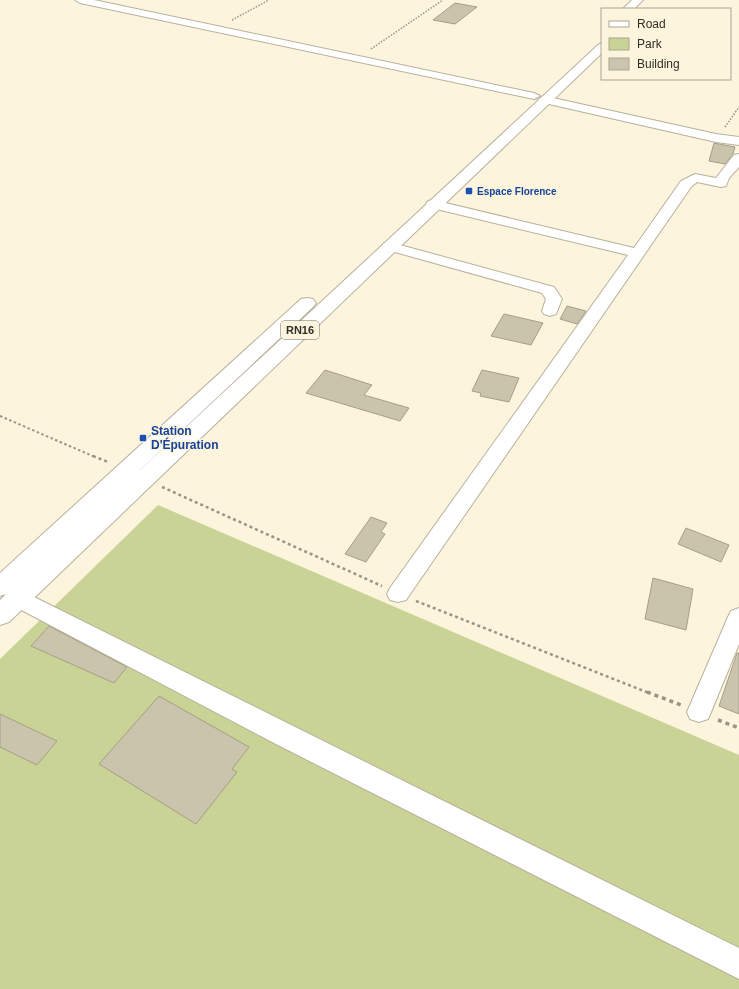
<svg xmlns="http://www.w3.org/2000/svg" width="739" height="989" font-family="Arial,sans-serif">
  <rect width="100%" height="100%" fill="#fcf4dd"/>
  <path fill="#c9d395" d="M158,505l581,250v234h-739v-330z"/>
  <path fill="#cbc4ad" stroke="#a59e88" d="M455,3l22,4 -22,17 -22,-4z
    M714,143l21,4 -2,7 -8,10 -16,-3z
    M567,306l19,5 -9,13 -17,-5z
    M504,314l39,9 -12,22 -40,-9z
    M325,370l47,15 -8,10 45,13 -9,13 -94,-28z
    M482,370l37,8 -10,24 -29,-6 1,-3 -9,-2z
    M371,517l16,6 -6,9 4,2 -19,28 -21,-8z
    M686,528l43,17 -8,17 -43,-18z
    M653,578l40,11 -7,41 -41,-11z
    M49,626l78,41 -13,16 -83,-37z
    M737,653h2v61l-20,-8z
    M159,696l90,51 -17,22 5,3 -41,52 -97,-60z
    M0,714l57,27 -20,24 -37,-18z"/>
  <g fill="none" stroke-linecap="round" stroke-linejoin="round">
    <defs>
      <path id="minor" d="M75,0h19l440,93 6,3 -6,3 -454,-96z
        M544,96l172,38 23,3v8l-23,-3 -176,-40 -2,-2 2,-2z
        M739,154v13l-10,11 -3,8 -5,1 -24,-5 -6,5 -285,413 -8,2 -8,-2 -3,-6 3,-6 238,-333 -200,-48 -2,-3 2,-3 5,-1 201,48 47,-67 14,-7 21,4 18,-23z
        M389,242l165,45 8,12 -6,15 -6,2 -6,-2 -2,-3 4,-12 -4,-6 -158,-44 -2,-3 2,-3z
        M18,589l721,359v31l-463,-235 -266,-140 -3,-6 3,-6z
        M739,608v36l-28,68 -3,7 -9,3 -9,-3 -3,-7 41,-95 3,-6z"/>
      <path id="highway" d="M632,0h11l-9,9h-11z
        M602,43v10l-593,569 -9,3v-25l6,-6 -6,2v-23l301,-274 6,-1 6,1 3,4 -3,4 -187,176 472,-438z"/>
    </defs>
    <use href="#minor" stroke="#b8b19b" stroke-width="2"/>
    <use href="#highway" stroke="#b8b19b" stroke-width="2"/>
    <path stroke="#999483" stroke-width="1.5" stroke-dasharray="1.5 1.5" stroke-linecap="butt" d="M232,20l37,-20
      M371,49l72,-49
      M725,127l14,-20"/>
    <path stroke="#999483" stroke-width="2" stroke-dasharray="2.5 2.5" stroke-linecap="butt" d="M0,416l95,41"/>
    <path stroke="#999483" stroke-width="2.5" stroke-dasharray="3 3" stroke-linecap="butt" d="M93,456l15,6
      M162,487l220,99
      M416,601l233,92"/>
    <path stroke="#999483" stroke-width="3.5" stroke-dasharray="4 4" stroke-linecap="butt" d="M647,692l34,13
      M718,720l21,8"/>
    <use href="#minor" fill="#fff" fill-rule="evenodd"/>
    <use href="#highway" fill="#fff" fill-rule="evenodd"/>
  </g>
  <g fill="#1a4fb4" stroke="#fcf4dd" stroke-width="1.5">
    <rect x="465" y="187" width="8" height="8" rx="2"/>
    <rect x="139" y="434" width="8" height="8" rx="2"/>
  </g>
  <g text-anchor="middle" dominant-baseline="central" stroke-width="3" stroke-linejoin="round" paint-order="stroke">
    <g font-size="10" font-weight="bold" fill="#164399" stroke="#fcf4dd" text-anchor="start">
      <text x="477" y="191">Espace Florence</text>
    </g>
    <rect fill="#fcf4dd" stroke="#6d695c" stroke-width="1" x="281" y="321" width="38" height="18" rx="3"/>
    <g font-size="11" font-weight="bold" fill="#302d24">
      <text x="300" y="330">RN16</text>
    </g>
    <g font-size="12" font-weight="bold" fill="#164399" stroke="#fcf4dd" text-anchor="start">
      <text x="151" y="431">Station<tspan x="151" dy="14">D'Épuration</tspan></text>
    </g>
  </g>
  <rect x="601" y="8" width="130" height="72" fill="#fcf4dd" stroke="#aaa493"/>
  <rect x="609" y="21" width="20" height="6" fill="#ffffff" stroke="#aaa493"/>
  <text x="637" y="28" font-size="12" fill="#302d24">Road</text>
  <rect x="609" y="38" width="20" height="12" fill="#c9d395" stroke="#aaa493"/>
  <text x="637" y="48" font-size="12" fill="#302d24">Park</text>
  <rect x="609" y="58" width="20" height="12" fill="#cbc4ad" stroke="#aaa493"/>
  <text x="637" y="68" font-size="12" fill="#302d24">Building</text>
</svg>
